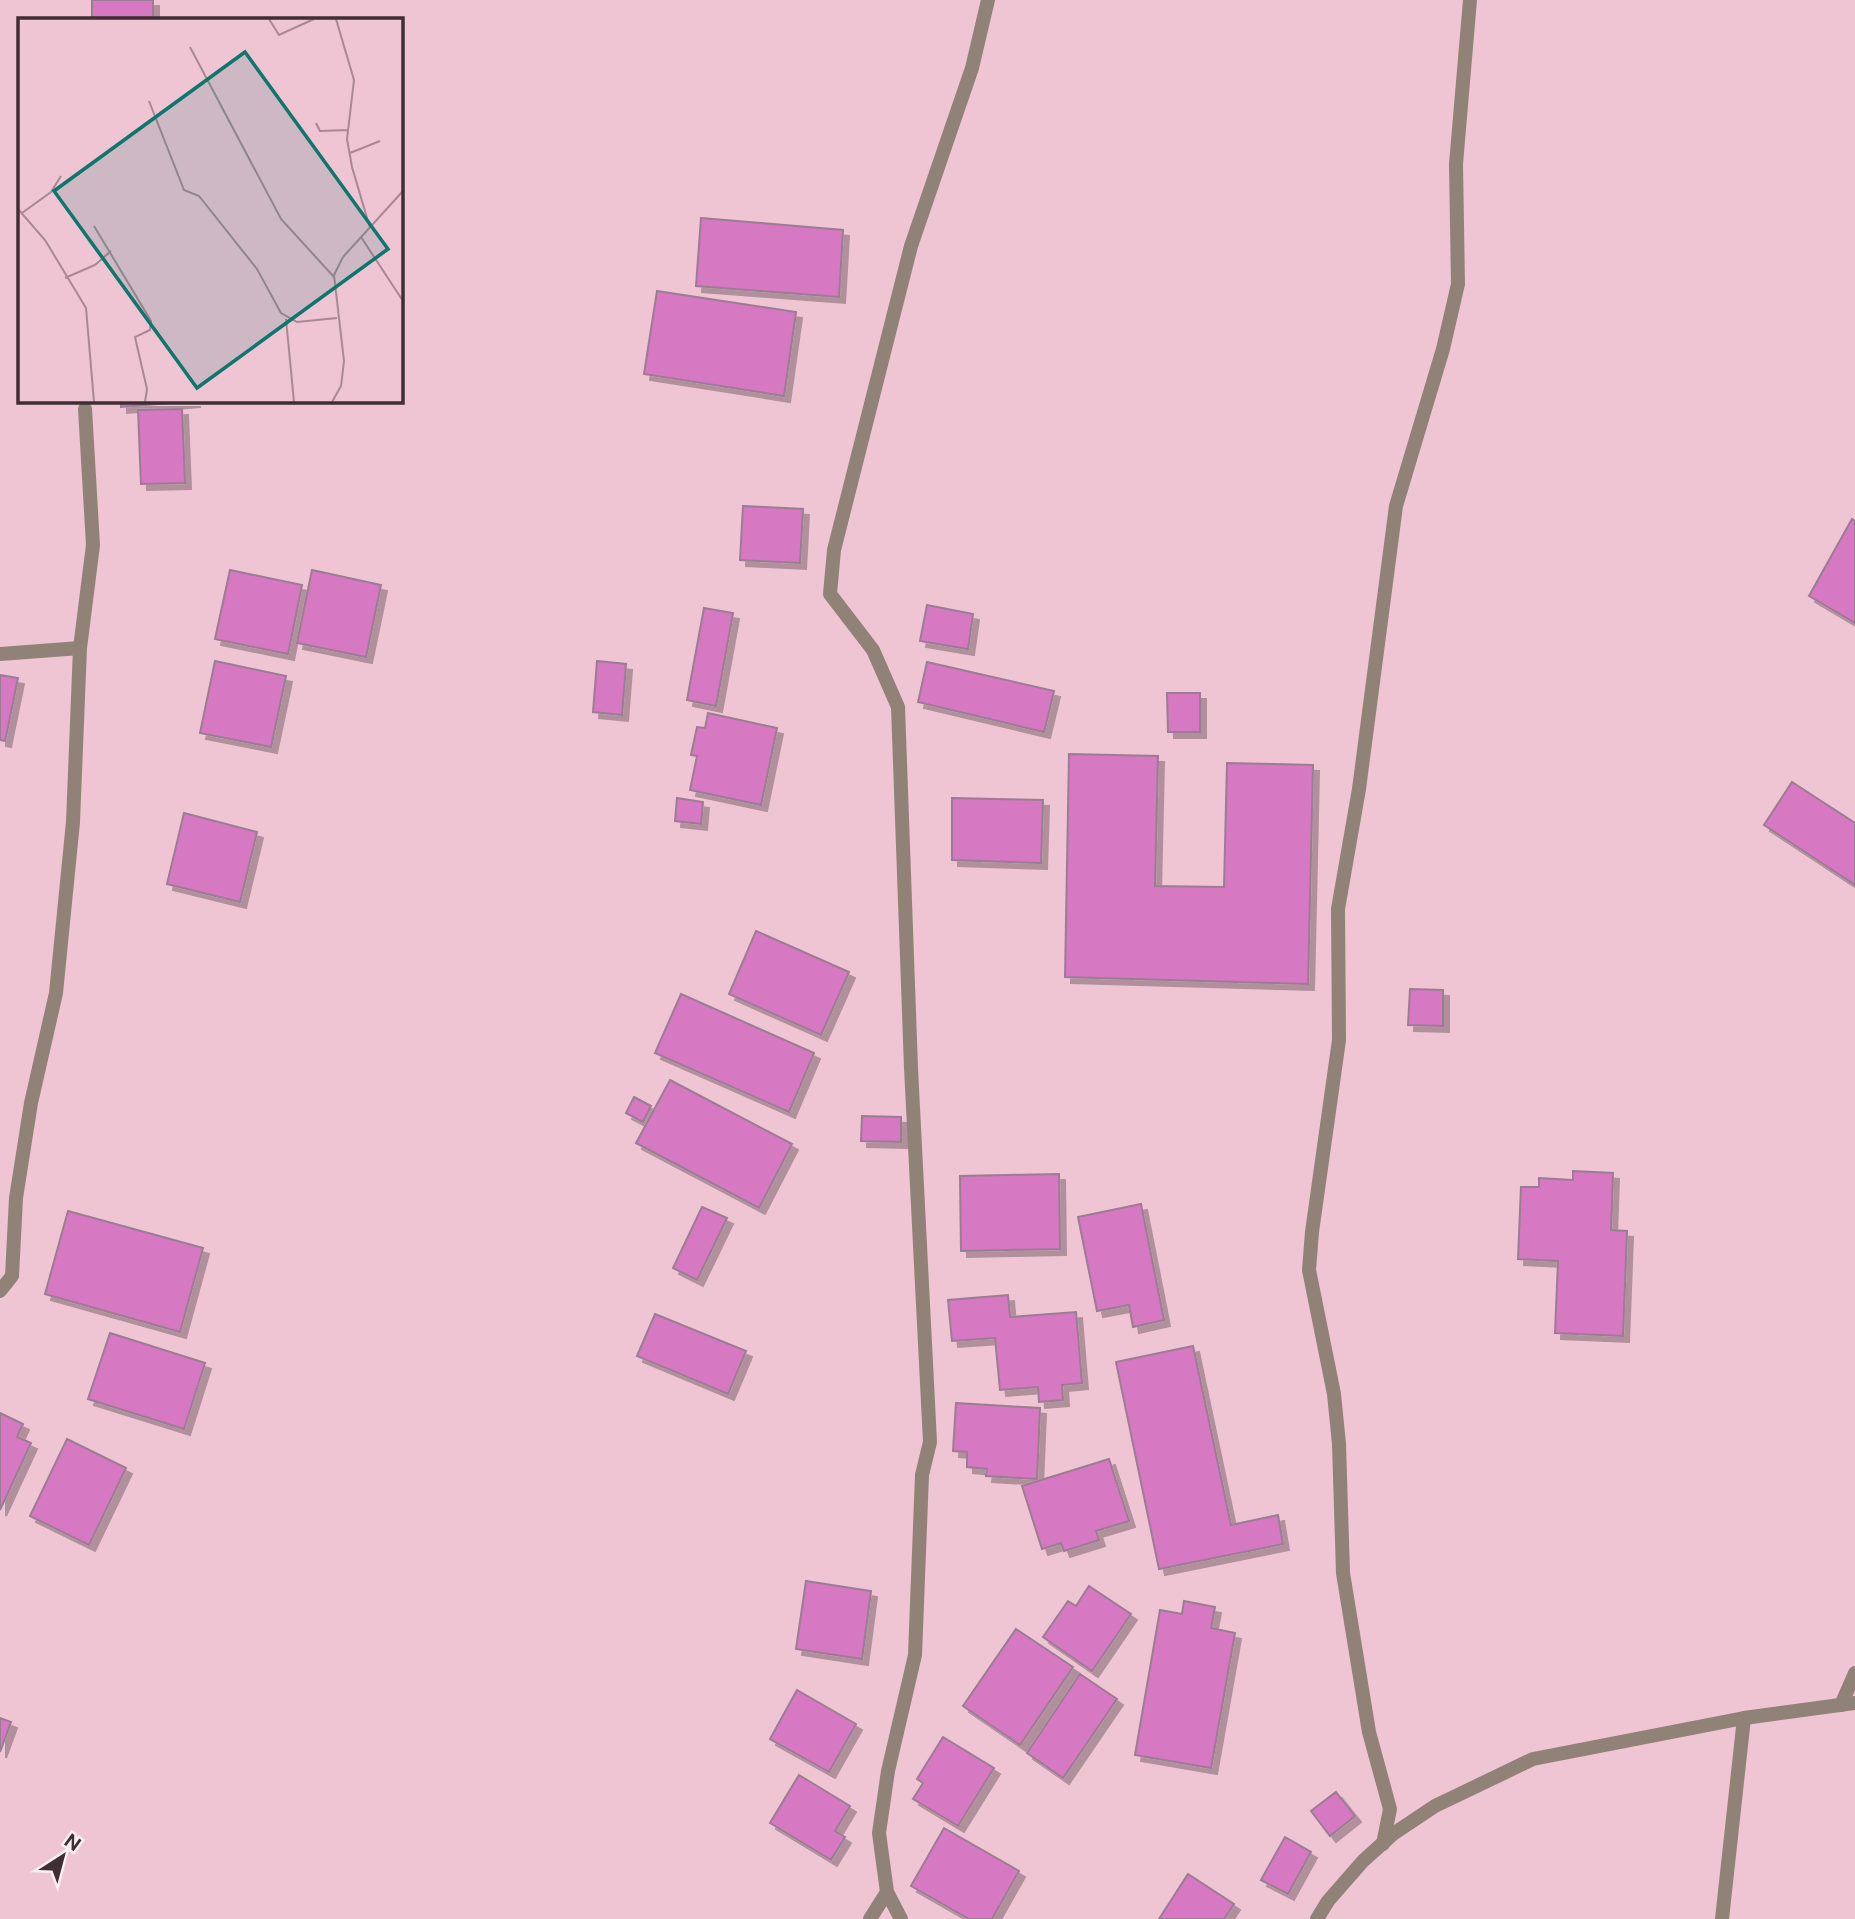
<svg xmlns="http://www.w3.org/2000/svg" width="1855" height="1919" font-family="'Public Sans',sans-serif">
  <defs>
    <filter id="shadow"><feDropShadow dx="6" dy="6" stdDeviation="0" flood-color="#0004"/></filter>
  </defs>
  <rect width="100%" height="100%" fill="#efc4d3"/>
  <path fill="#d678c2" stroke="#9c7c94" stroke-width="2" filter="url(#shadow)" d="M92,0h61v19h-61z
    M701,218l142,12 -4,67 -143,-11z
    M657,291l139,21 -12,84 -140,-22z
    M121,401h74l-74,6z
    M182,409l3,74 -44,1 -3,-74z
    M743,506l60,3 -3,54 -60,-3z
    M1852,519l3,2v102l-46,-27z
    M230,570l72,15 -14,69 -73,-15z
    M312,570l69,15 -15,72 -69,-14z
    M927,605l46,9 -5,35 -48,-8z
    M704,608l29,5 -17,93 -29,-6z
    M215,661l71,15 -15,71 -71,-14z
    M597,661l29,3 -4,51 -29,-3z
    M927,662l127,29 -10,41 -126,-30z
    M0,675l18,3 -13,63 -5,-1z
    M1167,693h33v39h-32z
    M708,713l69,15 -16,77 -71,-15 7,-34 -6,-1 6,-28 8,1z
    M1069,754l89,2 -3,130 69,1 3,-124 86,2 -5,219 -243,-7z
    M1792,782l63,41v62l-91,-60z
    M677,798l26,4 -2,22 -26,-3z
    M952,798l91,2 -2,63 -89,-3z
    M184,813l73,19 -17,70 -73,-18z
    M756,931l93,41 -28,63 -92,-41z
    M1410,989l33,1v36l-35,-1z
    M681,994l133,59 -25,59 -134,-59z
    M670,1080l122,64 -33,64 -123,-65z
    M634,1097l17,9 -8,16 -17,-9z
    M862,1116l39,1v25l-40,-1z
    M1573,1171l40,2 -2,57 16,1 -4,105 -68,-3 3,-72 -40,-2 3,-72h18v-9l34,2z
    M1059,1174l1,75 -99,2 -1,-75z
    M1141,1204l23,116 -31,7 -4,-22 -32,6 -19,-94z
    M702,1207l25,11 -30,62 -24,-12z
    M68,1211l135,37 -23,84 -135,-38z
    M1008,1295l2,22 66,-5 6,71 -20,2 1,15 -24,2 -1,-15 -38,3 -5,-52 -43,3 -4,-41z
    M655,1314l91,37 -18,43 -91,-38z
    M110,1333l95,30 -21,66 -96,-30z
    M1193,1346l38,179 47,-10 5,29 -124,25 -43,-207z
    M956,1403l84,5 -3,71 -51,-3 1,-7 -20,-2v-15l-14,-1z
    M0,1413l23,11 -6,13 14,6 -31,67z
    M67,1439l59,29 -37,77 -59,-29z
    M1109,1459l20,62 -33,10 3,9 -35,11 -3,-8 -19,6 -20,-63z
    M806,1581l65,10 -9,68 -66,-10z
    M1089,1586l42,28 -39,57 -49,-34 25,-36 8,5z
    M1184,1601l31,6 -4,21 24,5 -24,135 -76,-13 25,-145 22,4z
    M1016,1629l57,38 -53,78 -57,-39z
    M1080,1674l37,25 -54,79 -36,-25z
    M797,1690l59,34 -27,48 -59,-33z
    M0,1718l11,4 -11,30z
    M943,1737l51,31 -36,58 -45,-27 10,-16 -6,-4z
    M799,1775l51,31 -15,25 10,6 -14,23 -61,-37z
    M1336,1792l19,24 -25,20 -19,-25z
    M944,1828l75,43 -27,48h-23l-58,-33z
    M1285,1837l26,15 -23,42 -27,-14z
    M1188,1874l46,30 -10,15h-65z"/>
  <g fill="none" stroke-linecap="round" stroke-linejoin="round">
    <path stroke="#918278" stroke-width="14" d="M0,654l80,-6
      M0,1291l12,-15 4,-78 15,-95 25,-110 17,-171 7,-174 13,-103 -8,-136
      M1841,1705l14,-32
      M1383,1844l7,-35 -21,-77 -26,-159 -4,-129 -5,-50 -25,-124 3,-38 27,-192 -1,-131 21,-120 37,-283 47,-157 15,-65 -2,-120 14,-164
      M870,1919l17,-27
      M901,1919l-14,-27 -8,-59 9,-62 27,-116 7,-180 8,-33 -19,-374 -13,-361 -25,-57 -43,-56 4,-44 77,-304 61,-178 16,-68
      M1722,1919l22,-201"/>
    <path stroke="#918278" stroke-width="14" d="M1317,1919l11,-18 35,-40 30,-27 42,-28 98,-47 211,-41 111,-15"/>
  </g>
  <g transform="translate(18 18)">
    <rect width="385" height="385" fill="#efc4d3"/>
    <path fill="none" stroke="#a98893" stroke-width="2" d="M251,1l10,16 35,-16M318,1l18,61 -7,59 5,28 18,61M172,29l91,172 53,58M131,83l35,89 15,6 58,73 24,44 16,9 40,-4M298,105l4,8 28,-1M332,135l30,-12M0,191l27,31 41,68 8,94M4,195l29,-21 10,-16M76,208l57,95 -1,9 -15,7 12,52 -2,13M343,219l42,64M47,260l30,-13 16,-14M268,301l8,83M314,384l9,-16 3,-25 -10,-86 9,-18 60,-66"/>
    <path fill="#0f766e" fill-opacity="0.15" stroke="#0f766e" stroke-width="3.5" d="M227,34l143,197 -191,139 -143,-197z"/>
    <rect width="385" height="385" fill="none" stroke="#3f2e34" stroke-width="3.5"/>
  </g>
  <g transform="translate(63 1856) rotate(36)" stroke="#fceff3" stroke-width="5" paint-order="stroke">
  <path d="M0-5L12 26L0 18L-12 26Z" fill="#3f2e34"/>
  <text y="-10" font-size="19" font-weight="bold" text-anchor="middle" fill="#3f2e34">N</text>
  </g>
</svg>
